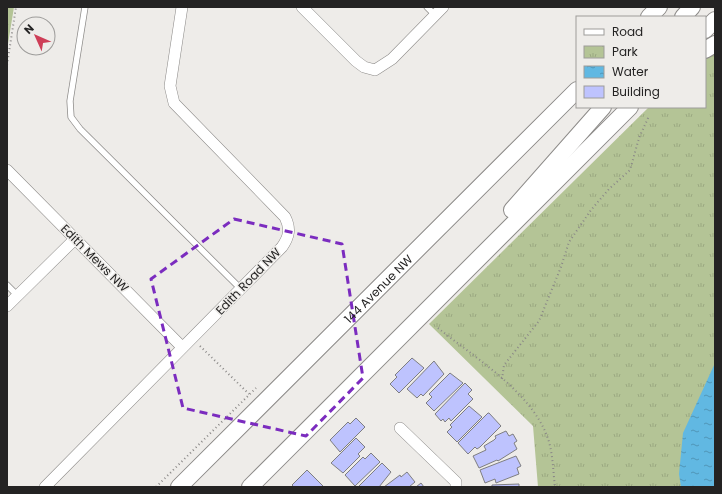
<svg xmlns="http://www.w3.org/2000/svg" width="722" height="494" font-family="Poppins,sans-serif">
  <defs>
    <pattern id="park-tufts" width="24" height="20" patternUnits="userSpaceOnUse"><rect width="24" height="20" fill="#b4c496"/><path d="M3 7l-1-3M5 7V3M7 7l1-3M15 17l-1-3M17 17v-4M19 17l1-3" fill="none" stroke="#9ba881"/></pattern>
    <pattern id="water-ripples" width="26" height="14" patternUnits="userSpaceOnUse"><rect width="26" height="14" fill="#61b8e2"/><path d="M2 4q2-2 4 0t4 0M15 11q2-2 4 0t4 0" fill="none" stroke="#5095b7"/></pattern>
  </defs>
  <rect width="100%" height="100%" fill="#eeece9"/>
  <path fill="url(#park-tufts)" d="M7,7h7l-7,43z
    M715,52v435h-177l-5,-61 -104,-102 220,-217h56v-48z"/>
  <path fill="url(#water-ripples)" d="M715,363v124h-34l-2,-13 4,-41z"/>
  <path fill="#bec3fe" stroke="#7e7e81" d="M412,358l12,10 -25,25 -9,-9 7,-7 -2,-2z
    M434,361l10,13 -21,22 -2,-2 -4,4 -10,-9z
    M450,373l13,10 -29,28 -8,-8 6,-6 -3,-3z
    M465,383l7,7 -4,4 5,5 -22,22 -2,-3 -4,4 -2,-3 -2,2 -6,-7z
    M469,406l13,11 -25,25 -10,-10 5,-5 -2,-2z
    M488,413h1l12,13 -21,21 -3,2 -2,-2 -7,7 -10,-11z
    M356,418l9,9 -25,25 -10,-12 18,-18 2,2z
    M506,431l3,5 4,-2 4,7 -3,2 3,6 -19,12 -1,-1 -18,8 -6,-12 13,-6 -2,-4 10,-6 2,-2 -1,-2z
    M356,438l9,9 -7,7 2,2 -17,17 -12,-10z
    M371,453l9,9 -25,24 -10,-11 18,-18 2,2z
    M516,456l5,10 -4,2 2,6 -23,9 -1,-4 -10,4 -5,-13z
    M382,463l9,9 -12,15h-21z
    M307,470l17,17h-30l-2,-2z
    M407,472l8,10 -6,5h-25l16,-12 1,2z
    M421,483l3,4h-8z
    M519,484v3h-27v-2z"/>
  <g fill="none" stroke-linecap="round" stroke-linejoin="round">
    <defs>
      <path id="lane" d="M85,7l-15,94 1,16 9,12 161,160
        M427,7l8,8
        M7,285l10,10"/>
      <path id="street" d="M302,7l54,54 8,6 11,3 17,-11 51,-52
        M7,170l175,177
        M7,306l68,-67
        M400,428l56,54v5
        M45,487l237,-240c7,-10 9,-18 3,-30l-111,-114 -4,-17 12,-79"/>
      <g id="secondary">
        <path d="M649,17l10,-10"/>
        <path d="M683,17l9,-10"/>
        <path d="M705,30l10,-10"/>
        <path d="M705,50l10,-6"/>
        <path d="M512,210l91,-103"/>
        <path id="s1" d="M179,487l398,-397"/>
        <path d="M250,487l380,-380"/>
      </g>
    </defs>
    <use href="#lane" stroke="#8c8a88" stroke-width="7"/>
    <use href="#street" stroke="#8c8a88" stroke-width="12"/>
    <use href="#secondary" stroke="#8c8a88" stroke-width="18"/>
    <path stroke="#8a8887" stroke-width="2" stroke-dasharray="1 3" stroke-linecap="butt" d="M7,65l9,-58
      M438,328c37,30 92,63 109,108 6,15 6,35 8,51
      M200,346l49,48
      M502,379l2,-14 35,-44 22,-54 8,-25 22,-32 18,-21 21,-19 9,-32 10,-22
      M156,487l100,-99"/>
    <use href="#lane" stroke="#fff" stroke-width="5.5"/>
    <use href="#street" stroke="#fff" stroke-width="11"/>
    <use href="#secondary" stroke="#fff" stroke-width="16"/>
  </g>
  <path fill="none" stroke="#7b2cbf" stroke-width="3" stroke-dasharray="8 5" stroke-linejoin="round" d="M234,219l108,25 21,134 -57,58 -123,-28 -32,-129z"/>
  <g text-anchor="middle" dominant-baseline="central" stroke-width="3" stroke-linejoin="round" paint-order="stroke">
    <g font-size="12" fill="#242323" stroke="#eeece9">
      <text transform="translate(95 258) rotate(45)">Edith Mews NW</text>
      <text transform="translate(248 281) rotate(-46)">Edith Road NW</text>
      <text stroke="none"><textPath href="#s1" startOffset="281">144 Avenue NW</textPath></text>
    </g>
  </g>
  <rect width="722" height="494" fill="none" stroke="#242323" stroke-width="16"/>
  <rect x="576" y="16" width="130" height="92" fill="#eeece9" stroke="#9d9c9a"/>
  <rect x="584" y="29" width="20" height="6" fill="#ffffff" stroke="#9d9c9a"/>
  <text x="612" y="36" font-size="12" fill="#242323">Road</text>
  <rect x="584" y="46" width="20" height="12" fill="url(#park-tufts)" stroke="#9d9c9a"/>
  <text x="612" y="56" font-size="12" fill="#242323">Park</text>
  <rect x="584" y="66" width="20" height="12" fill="url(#water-ripples)" stroke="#9d9c9a"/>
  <text x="612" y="76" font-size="12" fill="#242323">Water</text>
  <rect x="584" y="86" width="20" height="12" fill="#bec3fe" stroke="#9d9c9a"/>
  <text x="612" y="96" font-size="12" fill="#242323">Building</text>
  <g transform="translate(36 36) rotate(315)"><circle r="19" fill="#eeece9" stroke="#9d9c9a"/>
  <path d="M0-3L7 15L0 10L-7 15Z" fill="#ce3e57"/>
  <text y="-6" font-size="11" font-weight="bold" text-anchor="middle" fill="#242323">N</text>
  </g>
</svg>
